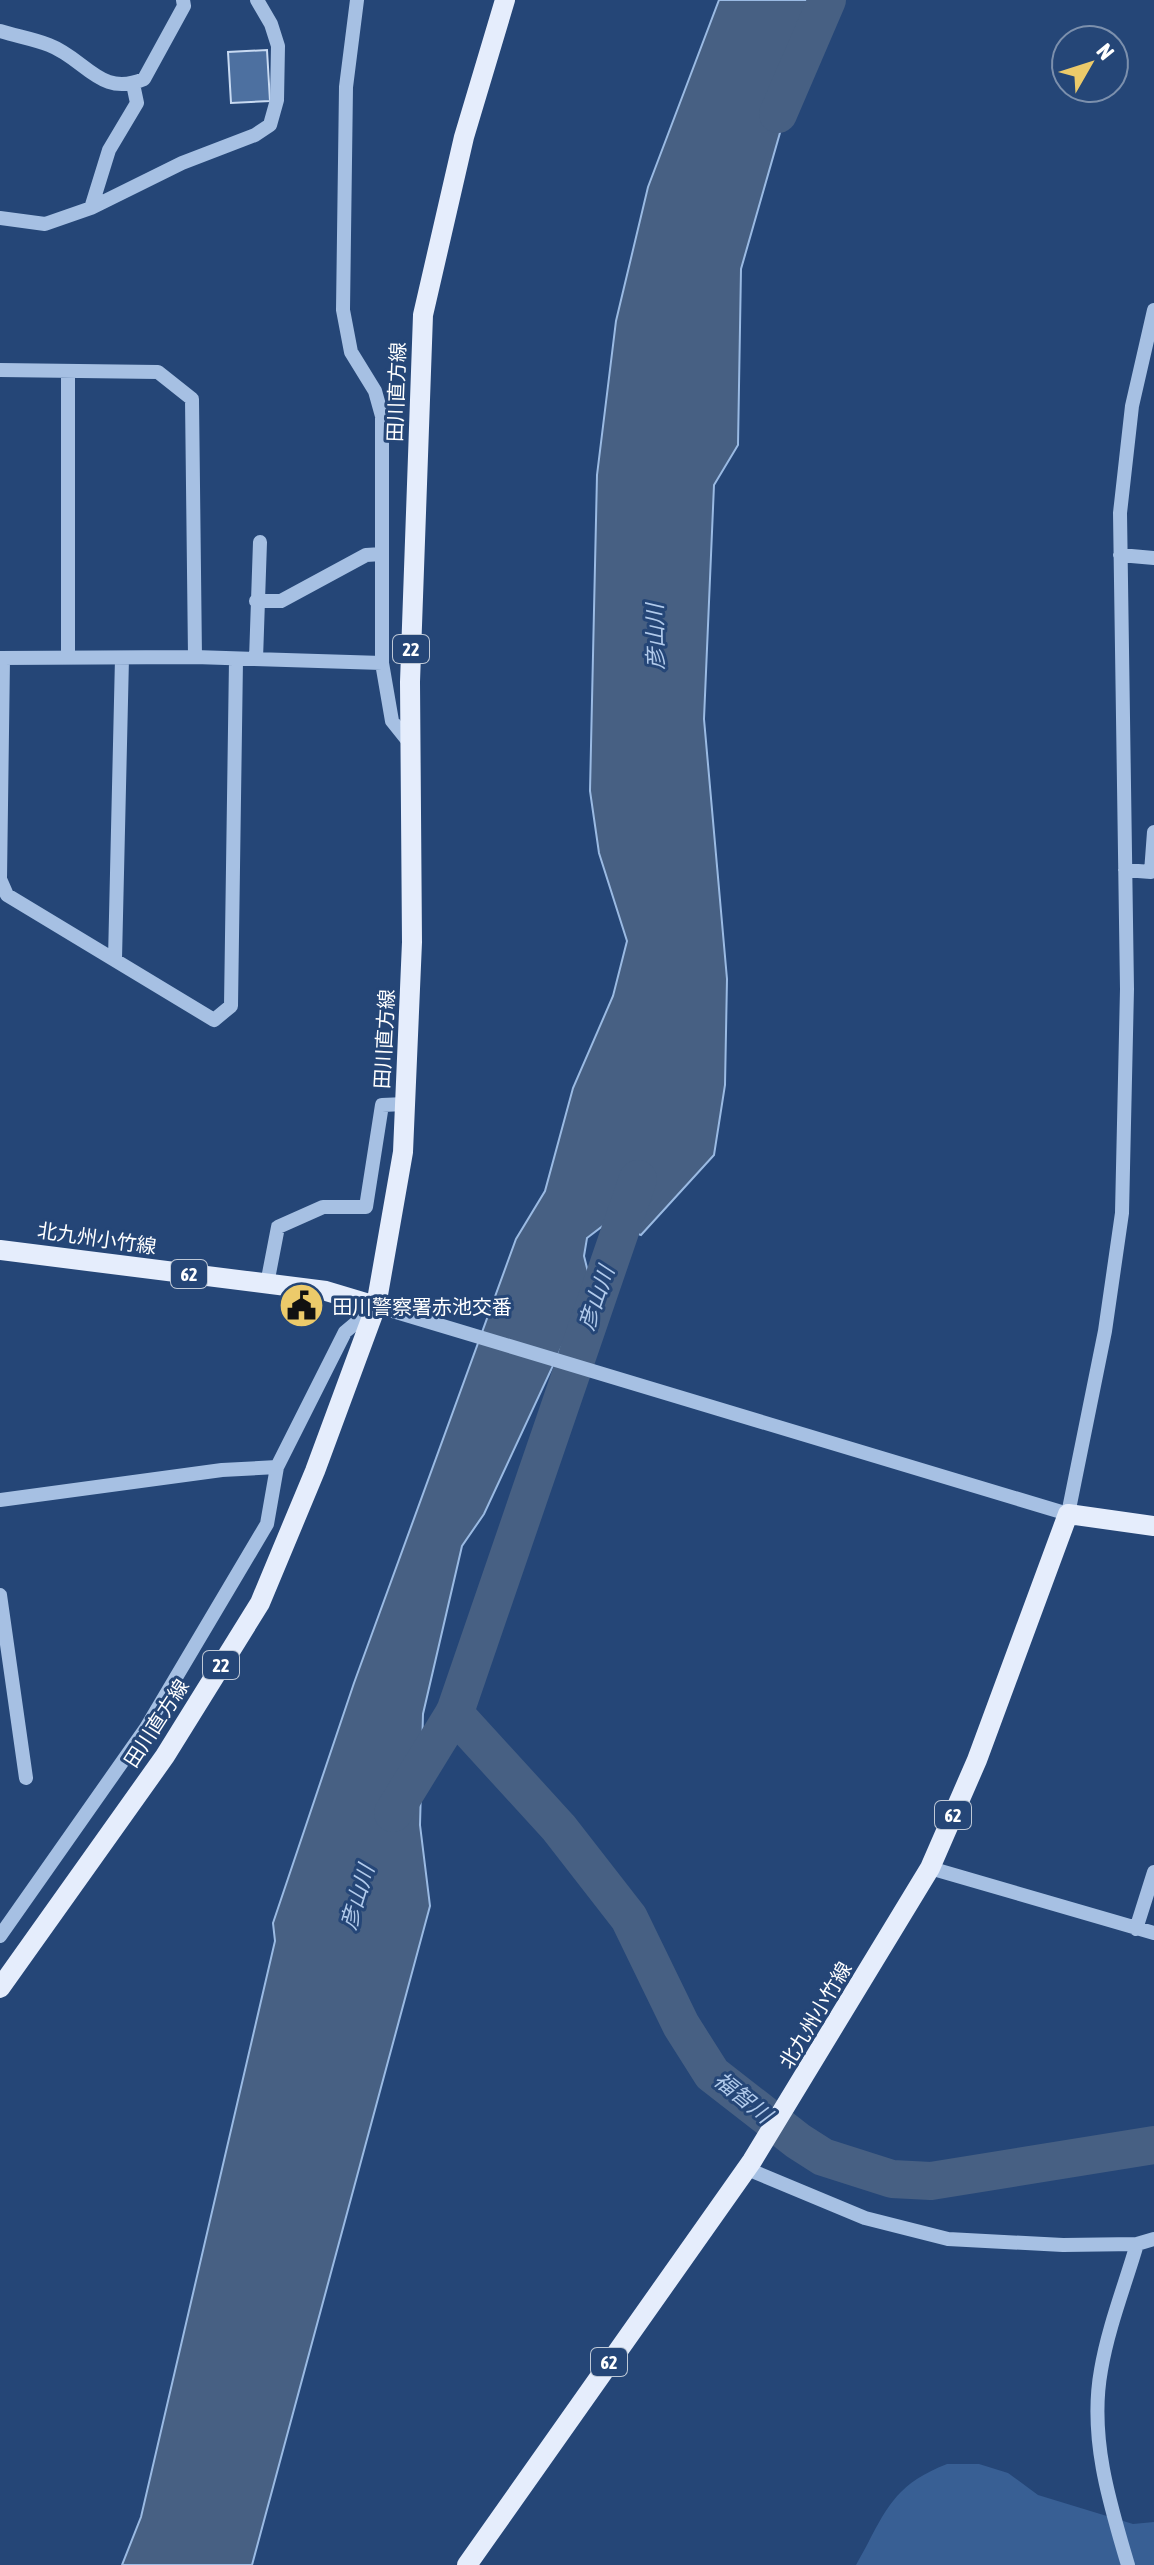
<svg xmlns="http://www.w3.org/2000/svg" width="1154" height="2565" font-family="'Asap Condensed','Noto Sans JP',sans-serif">
  <rect width="100%" height="100%" fill="#254677"/>
  <path fill="#385f94" d="M947,2464h32l29,9 30,22 95,29 21,-2v43h-298c29,-51 34,-79 91,-101z"/>
  <path fill="#476083" stroke="#9abae3" stroke-width="2" d="M719,0h99l-77,269 -3,176 -24,40 -10,234 23,260 -2,106 -11,70 -73,80 -33,-13 -21,16 -3,18 7,28 -107,230 -22,32 -39,168 -3,111 10,81 -178,659h-130l19,-48 134,-576 -2,-18 81,-240 162,-444 29,-48 28,-103 40,-92 14,-55 -28,-88 -9,-62 7,-316 19,-154 32,-134z"/>
  <g fill="none" stroke-linecap="round" stroke-linejoin="round">
    <path stroke="#476083" stroke-width="38" d="M778,114l49,-114
      M454,1713l105,115 70,90 52,107 31,49 86,67 25,16 69,22 39,2 223,-36
      M393,1813l62,-101 183,-533"/>
  </g>
  <path fill="#4d70a0" stroke="#c8daf2" stroke-width="2" d="M267,50l3,51 -39,2 -3,-51z"/>
  <g fill="none" stroke-linecap="round" stroke-linejoin="round">
    <path stroke="#a6c0e3" stroke-width="14" d="M357,0l-11,87 -3,223 8,42 24,39 7,25v247l10,58 20,25
      M0,31c16,5 34,8 49,14 37,14 51,53 95,34l40,-73 -1,-6
      M91,208l91,-45 73,-28 15,-10 7,-25 1,-54 -7,-22 -14,-24
      M0,218l45,6 46,-16 18,-58 28,-47 -4,-19
      M0,370l158,2 34,27 3,258
      M68,372v285
      M1120,555l34,3
      M256,601h25l85,-46 16,-1
      M0,658l195,-1 187,6
      M3,658l-3,221 7,16 207,125 17,-14 5,-346
      M256,659l4,-117
      M1125,870l26,2 3,-40
      M115,959l7,-301
      M267,1284l11,-57 45,-20h43l16,-102 23,-1
      M0,1500l222,-30 55,-3
      M0,1595l26,183
      M930,1868l224,65
      M1136,1929l18,-57
      M0,1936l146,-208 121,-204 10,-57 68,-135 31,-26 692,208 37,-183 17,-118 5,-224 -7,-476 12,-107 22,-96
      M745,2168l120,50 83,21 115,6 74,-1 17,-5
      M1128,2565c-19,-63 -39,-129 -27,-195 7,-42 24,-85 36,-126"/>
    <path stroke="#e5edfc" stroke-width="20" d="M0,1250l326,41 50,15
      M0,1988l165,-232 95,-153 55,-132 61,-165 27,-154 9,-210 -2,-260 13,-367 41,-178 41,-137
      M467,2565l285,-404 178,-293 47,-108 91,-246 86,12"/>
  </g>
  <defs>
    <symbol id="civic-disc" viewBox="-11 -11 22 22"><circle r="9.5" fill="#ecca6a" stroke="#254677"/><path d="M-.6-6.5H3V-4.5H.6V-3L4-1V1h2V6H-6V1h2V-1L-.6-3ZM-1.2 2.5V6h2.4V2.5Z" fill="#111"/></symbol>
  </defs>
  <g fill-rule="evenodd">
    <use href="#civic-disc" x="276" y="1280" width="51" height="51"/>
  </g>
  <g text-anchor="middle" dominant-baseline="central" stroke-width="6" stroke-linejoin="round" paint-order="stroke">
    <g fill="#254677" stroke="#bec8d6" stroke-width="2">
      <rect x="393" y="635" width="36" height="28" rx="6"/>
      <rect x="171" y="1260" width="36" height="28" rx="6"/>
      <rect x="203" y="1651" width="36" height="28" rx="6"/>
      <rect x="935" y="1801" width="36" height="28" rx="6"/>
      <rect x="591" y="2348" width="36" height="28" rx="6"/>
    </g>
    <g font-size="18" font-weight="bold" fill="#fff">
      <text x="411" y="649">22</text>
      <text x="189" y="1274">62</text>
      <text x="221" y="1665">22</text>
      <text x="953" y="1815">62</text>
      <text x="609" y="2362">62</text>
    </g>
    <g font-size="20" fill="#fff" stroke="#254677">
      <text transform="translate(396 392) rotate(-88)">田川直方線</text>
      <text transform="translate(384 1039) rotate(-87)">田川直方線</text>
      <text transform="translate(97 1238) rotate(8)">北九州小竹線</text>
      <text transform="translate(156 1723) rotate(-57)">田川直方線</text>
      <text transform="translate(815 2015) rotate(-59)">北九州小竹線</text>
    </g>
    <g font-size="20" fill="#fff" stroke="#254677" text-anchor="start">
      <text x="332" y="1306">田川警察署赤池交番</text>
    </g>
    <g font-size="22" font-style="italic" fill="#b1caeb" stroke="#254677">
      <text transform="translate(655 637) rotate(-91)">彦山川</text>
      <text transform="translate(596 1298) rotate(-71)">彦山川</text>
      <text transform="translate(357 1897) rotate(-73)">彦山川</text>
      <text transform="translate(743 2097) rotate(39)">福智川</text>
    </g>
  </g>
  <g transform="translate(1090 64) rotate(51)"><circle r="38" fill="#254677" stroke="#7c90ad" stroke-width="2"/>
  <path d="M0-6L14 30L0 20L-14 30Z" fill="#ecca6a"/>
  <text y="-12" font-size="22" font-weight="bold" text-anchor="middle" fill="#ffffff">N</text>
  </g>
</svg>
